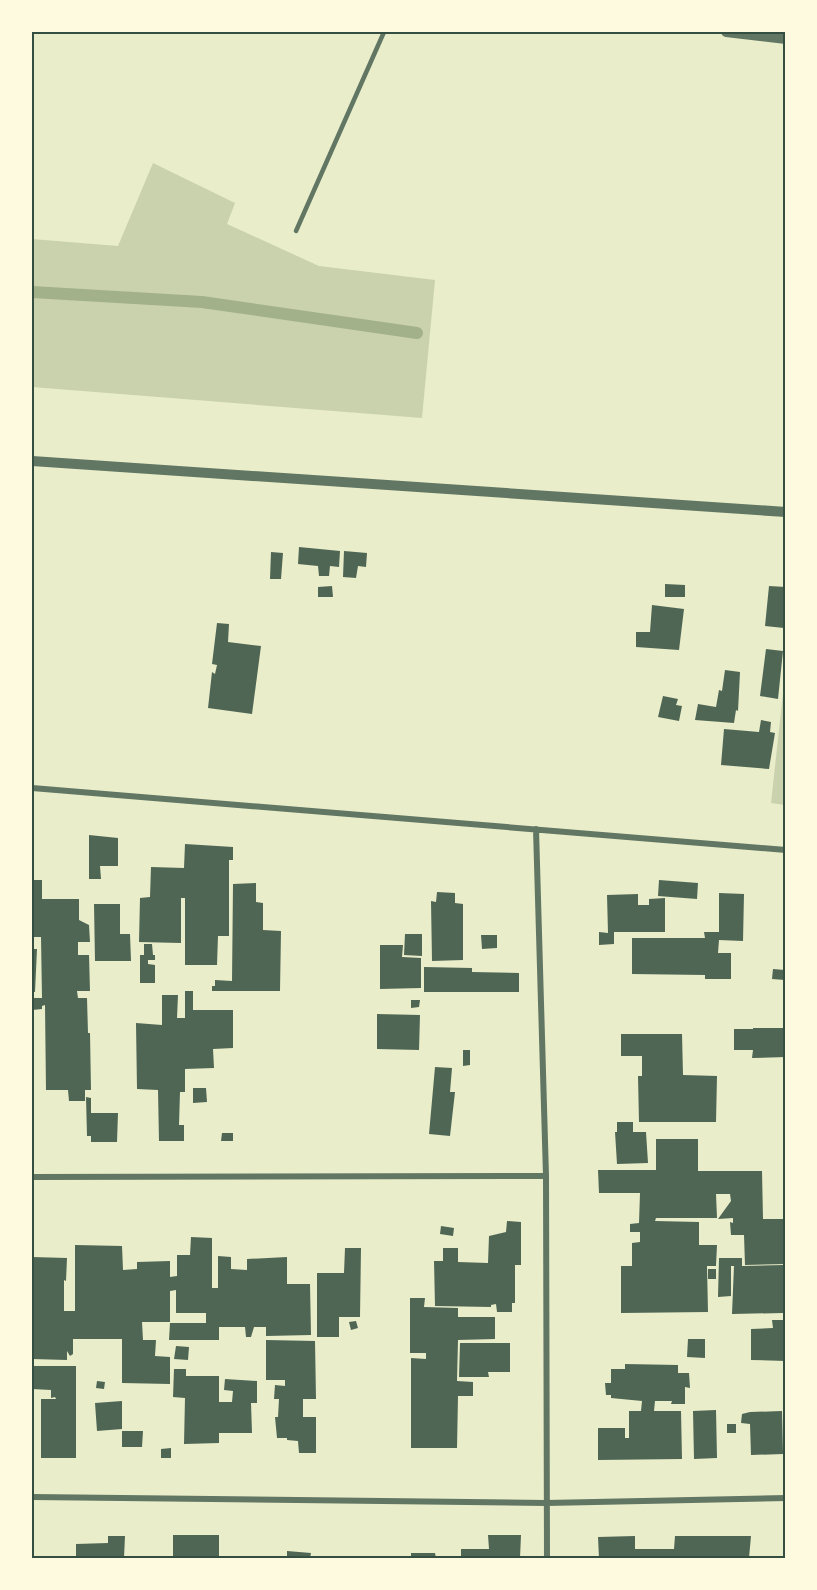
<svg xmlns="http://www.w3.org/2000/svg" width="817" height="1590" font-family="Figtree,sans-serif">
  <rect width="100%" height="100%" fill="#e9edc9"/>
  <path fill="#cad2ad" d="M153,163l82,40 -8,21 92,42 116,14 -13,138 -390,-31v-148l86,7z
    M785,675l1,130h-1l-14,-2z"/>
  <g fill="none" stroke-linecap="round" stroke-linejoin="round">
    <path stroke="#a3b18a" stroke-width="12" d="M32,292l170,10 215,31"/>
  </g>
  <path fill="#4f6655" d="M299,547l41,4 -1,16 -9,-1 -1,10h-10l-1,-10 -20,-2z
    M344,551l23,2 -1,14 -8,-1 -2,12 -13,-1z
    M271,552l12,1 -2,26h-11z
    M665,584l20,1v12h-20z
    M332,586l1,11h-15v-10z
    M769,586l17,1 -2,41 -19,-2z
    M652,605l32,4 -5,41 -43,-3v-15h14z
    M217,623l12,1 -1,18 33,4 -9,68 -44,-6 4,-36 3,2 2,-9 -5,-1z
    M766,649l17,2 -5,48 -18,-3z
    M725,670l15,2 -2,39 -2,-1 -2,13 -39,-3 3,-16 18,3 3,-17 3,1z
    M663,696l15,3 -2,6 6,1 -3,15 -21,-4z
    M761,720l10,2 -1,10 5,1 -6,36 -48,-4 3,-36 35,3z
    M89,835l29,3v28h-18l1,13h-12z
    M185,844l48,3v13h-4v76h-11l-1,29h-32v-67h-4v45l-42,-1 1,-44 10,-1 1,-30 33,1z
    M32,880h10v19h37v21l10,5 1,17h-12v13h11l1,36h-13l1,7h9l1,35h2l1,57h-6v11h-16l-1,-11h-22l-1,-85 -3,1v3l-10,1v-12h10l-1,-61h-9z
    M659,880l39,3 -1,16 -39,-3z
    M256,883v19l7,1v27l18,1 -1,60h-68v-5h3v-6l17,1 1,-97z
    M437,892l18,1v10l8,1v56l-31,1 -1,-60 5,1z
    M719,893l25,1 -1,47 -24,-1 -1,13h13v26h-26v-4l-73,-1v-36h73l-1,-6h15z
    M638,894v11h11v-6l16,-1v34h-51v12l-15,1v-13l9,1 -1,-38z
    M94,904h26v30h10l1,27h-36z
    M405,934h17v22l-18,-1z
    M481,935h16v13l-15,1z
    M144,944h8l1,11h2v5h-7v4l7,1v18h-15v-28h4z
    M380,945h23l-1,12 19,1v30l-41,1z
    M32,949h5l-2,43h-3z
    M424,967l48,1v4l47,1v19h-95z
    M773,969l12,1v10l-13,-1z
    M185,991h8v19h40v38l-20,1 1,19 -29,1v23h-5l-1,33h5v16h-25l-1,-51 -21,-1 -1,-66 26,2v-30h16l-1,23h8z
    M411,1000h9l-1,7 -8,1z
    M377,1014l43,1 -1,35 -42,-1z
    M753,1028h33v29l-34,1 1,-8h-19v-21h19z
    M621,1034h61l1,41 34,1 -1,46h-77l-1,-46h4v-20h-21z
    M463,1050h7v15l-7,1z
    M435,1067l17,1 -2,24h5l-5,44 -21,-2z
    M193,1088h13l1,14 -14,1z
    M86,1097l5,1v15h27l-1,29h-26v-6h-4z
    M617,1122h16v10h13l2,31 -31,1 -2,-32h2z
    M222,1133h11v8h-12z
    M656,1139h42v32h64l1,48h23v45l-41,1 -1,-30h-13l-1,-13 3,1v-5l-15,1 13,-18 -1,-7h-14l1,24h-61l-1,3 44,1v23h18l-1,21h-9l1,46 -87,1v-47h11v-23l8,-1v-10h-10v-8l9,-1 1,-30h-41l-1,-23h58z
    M507,1221l14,1v43h-6v38h-3v9h-15l-1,-8 -5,1v2l-56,-1 -1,-45h9v-13h15v14l30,1 1,-27 17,-4z
    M441,1226l13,2 -1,8 -13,-2z
    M191,1237l21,1v50h6v-32l13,1v12l16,1v-11l40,-2v27h23l1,51 -45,1v-9h-12l-3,10h-5l-1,-10h-26v13h-50l1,-17h36v-10h-30v-23l-6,1v31h-28l1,18h13l-1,16 15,1v27l-48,-1v-44h-49v15l-3,2 -3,-5v9l-35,-1v-102l35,1 -1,23 -2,-1v31h11v-66l47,1 1,24 14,-1v-7l33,-1v16l7,-1v-21h13z
    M345,1248h16l-1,69h-21v20h-22v-64h27z
    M719,1258h23v8l41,-1v4h3v10h-3v34l-51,1 2,-48h-3v30l-13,1z
    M708,1269h8v10h-8z
    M410,1298h15l-1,9 34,1v9h37v22l-37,1 -1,41 16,1v14h-15l-1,52h-46v-90l15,1v-6h-16z
    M772,1320h14v41l-35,-1v-31l22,-1z
    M356,1321l2,7 -7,2 -2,-8z
    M688,1339h17v19l-18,-1z
    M266,1340l49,1 1,58h-13v18h13v36h-17l-1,-12 -11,-1v-2h-10l-2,-21h3l1,-18h-5l1,-14 10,1v-6h-19z
    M460,1343h50v29h-22l1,5h-30z
    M176,1346l13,1 -1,13 -14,-1z
    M625,1364l53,1v8h11l1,15 -5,-1v17h-14l1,-3h-17l-1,10h27l1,48 -84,1v-32h27v10h4v-27h12l1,-10 -31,-3v-3h-5l-1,-12h6v-14h14z
    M32,1366h44v92h-35v-59h15l-1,-2 -4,1v-8l-19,-1z
    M174,1369h12v7h33v26h13l1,-11 -9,-1 1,-11 32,2v22h-6l1,30h-33v10l-35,1 1,-46 -12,-1z
    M97,1381l8,1 -1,7 -8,-1z
    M122,1401v28l-25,2 -2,-28z
    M716,1410l1,48 -23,1 -1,-48z
    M782,1411l1,43 -32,1 -1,-31 -9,-1 1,-9 8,-2z
    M727,1424h9v9h-9z
    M122,1431h21l-1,16h-20z
    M171,1448v10h-10v-9z
    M173,1535h46v23h-46z
    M488,1535h33l-1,23h-59v-9h28z
    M108,1536h17l-1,22h-48v-14l32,-1z
    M635,1536v13h39l1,-13h76l-2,22h-150l-1,-21z
    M287,1551l24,2 -1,5h-23z
    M411,1553h24l1,5h-25z"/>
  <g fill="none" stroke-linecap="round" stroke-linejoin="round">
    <path stroke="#617663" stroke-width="4.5" d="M296,231l88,-199"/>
    <path stroke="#617663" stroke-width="6" d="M32,788l754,62
      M536,829l10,347 1,382
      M32,1177l514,-1
      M32,1497l514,6 240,-5"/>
    <path stroke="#617663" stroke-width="10" d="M726,32l60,7
      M32,461l754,51"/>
  </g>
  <rect width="817" height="1590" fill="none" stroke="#fefae0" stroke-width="66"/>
  <rect x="33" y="33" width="751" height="1524" fill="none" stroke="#344e41" stroke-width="2"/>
</svg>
